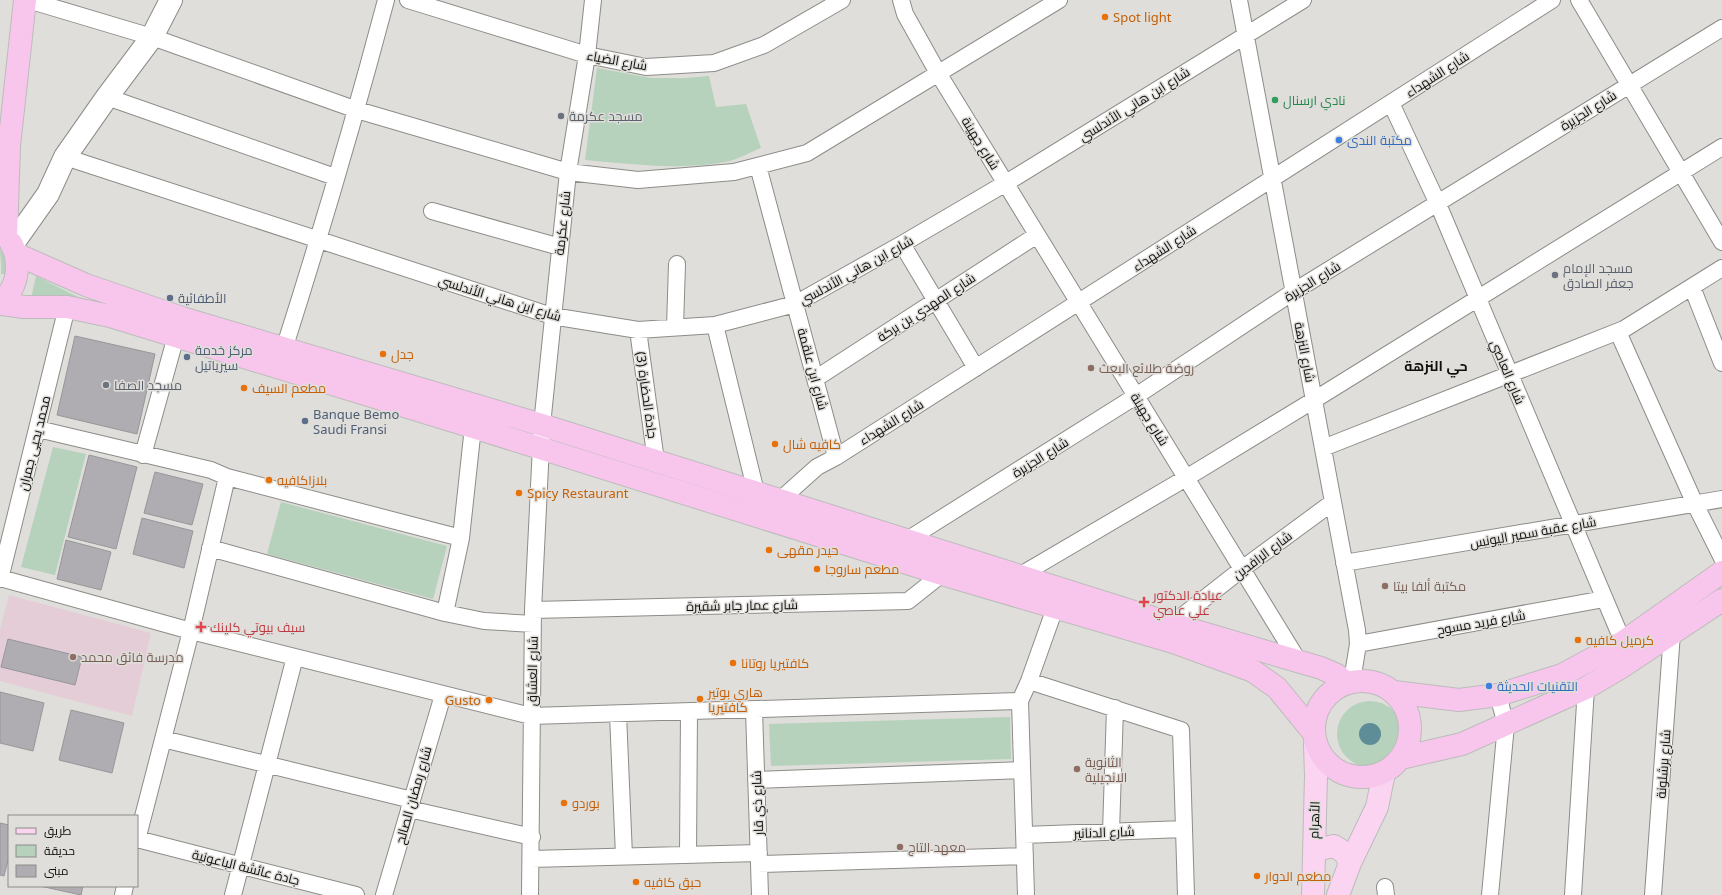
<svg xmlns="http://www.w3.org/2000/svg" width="1722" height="895" font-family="'Noto Sans',Cairo,sans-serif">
  <rect width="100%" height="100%" fill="#dfdeda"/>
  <path fill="#e5cdd8" d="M9,595l142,38 -19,83 -132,-35v-51z"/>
  <path fill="#b6d1bc" d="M597,68l54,10h34l24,-2 7,31 30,-3 15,44c-10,4 -21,10 -31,13 -48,10 -98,3 -145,-1z
    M0,249l8,14v11h-7c1,-9 -1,-16 -1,-25z
    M36,276l52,26 -57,-3z
    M53,447l33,7 -31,121 -34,-8z
    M281,502l166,44 -14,53 -166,-45z
    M1337 734a33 33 0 1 1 66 0a33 33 0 1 1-66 0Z
    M1010,717l1,42 -240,7 -2,-42z"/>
  <path fill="#5e8d98" d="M1359 734a11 11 0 1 1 22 0a11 11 0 1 1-22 0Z"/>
  <path fill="#afadb1" stroke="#979699" d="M75,336l80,18 -18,80 -80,-19z
    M89,455l48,12 -21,82 -48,-12z
    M155,472l48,12 -11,41 -48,-12z
    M142,518l51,13 -9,37 -51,-14z
    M66,540l45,12 -10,38 -44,-11z
    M8,639l74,18 -7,28 -74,-18z
    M0,692l44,11 -11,48 -33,-8z
    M71,710l53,13 -12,50 -53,-13z
    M0,823l9,2v31l-5,20 -4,-1z
    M40,886h43l-2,9z"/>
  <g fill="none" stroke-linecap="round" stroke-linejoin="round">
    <defs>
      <path id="minor" d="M28,0l124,37 205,73 211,62 70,8 96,-8 73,-19 252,-153
        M408,0l179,55 59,12 68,-4 50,-18 78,-45
        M901,0l4,14 33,59 361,589
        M1239,0l118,630 1,14 -6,37
        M1579,0l143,242
        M107,97l228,80
        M1391,103l47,101 185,438
        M65,157l487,159 86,14 77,-5 80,-21 107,-60 104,-61 297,-183
        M758,166l78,291
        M432,211l128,36
        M902,244l74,124
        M1692,287l30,76
        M715,325l41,167
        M675,327l2,-63
        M638,330l18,131
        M1618,332l77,172 27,54
        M284,349c37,-116 71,-232 102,-349
        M815,379l222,-144
        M38,429l173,41 16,7 -36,154 -54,209
        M1323,448l301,-119 98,-61
        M143,455l33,-119
        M227,477l234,61
        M780,500l37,-33 19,-10 716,-457
        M907,540l229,-144 157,-104 429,-264
        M210,548l235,65 39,8 49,3
        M1344,563l378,-64
        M1019,576l167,-98 128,-78 408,-253
        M0,578l191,53 340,85 489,-15 9,-20 26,-73
        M0,579l67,-272
        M533,610l375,-9 34,-27
        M445,613l16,-75 12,-111
        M1172,624l70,-55 91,-67
        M1358,644l246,-45
        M1029,681l152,49 5,165
        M1020,701l6,194
        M754,710l6,185
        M618,714l6,142
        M163,739l249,61
        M756,780l266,-10
        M409,809l123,28
        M1111,832l4,-124
        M1024,835l160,-6
        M137,839l219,56
        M688,855l1,-143
        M531,859l228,-6
        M759,864l266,-8
        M1385,887l1,8
        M123,895l2,-9
        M233,895l62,-238
        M384,895l59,-200
        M530,895l3,-285 9,-185 26,-253 19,-117 6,-55
        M1490,895l16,-170 -8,-30
        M1573,895l13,-207
        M1653,895l19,-262"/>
      <path id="secondary" d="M12,245l36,-51 17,-37 42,-60 45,-60 19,-37"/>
      <path id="primary" d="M1314,855l5,-6 15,-3 11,7 5,10
        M1313,895l3,-119 -1,-31
        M1338,895l12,-32 27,-56 7,-34"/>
      <path id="trunk" d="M6,237l3,-91 16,-146
        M16,254l70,31 96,33 360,107 630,199 149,44 16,7 9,8
        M0,301c4,-3 9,-7 11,-11 8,-14 8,-33 0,-47
        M0,304l24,3h43l43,9 363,111 469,147 231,68 80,29 24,17 36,44
        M1314 729a48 48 0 1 1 96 0a48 48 0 1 1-96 0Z
        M1394,692l65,8 39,-5 64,-20 61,-33 99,-70
        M1401,758l61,-14 124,-56 34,-20 102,-68"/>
    </defs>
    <use href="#minor" stroke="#8d8c88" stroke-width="18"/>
    <use href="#secondary" stroke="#8d8c88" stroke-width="24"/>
    <use href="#primary" stroke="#bcbcbb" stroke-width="24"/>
    <use href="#trunk" stroke="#bcbcbb" stroke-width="24"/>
    <use href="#minor" stroke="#fff" stroke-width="16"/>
    <use href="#secondary" stroke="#fff" stroke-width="22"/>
    <use href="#primary" stroke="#fad4f1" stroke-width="22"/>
    <use href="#trunk" stroke="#f8c6ec" stroke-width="22"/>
  </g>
  <g fill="#e8710a" stroke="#dfdeda" stroke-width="1.5">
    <circle cx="1105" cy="17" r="4"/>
    <circle cx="383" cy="354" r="4"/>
    <circle cx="244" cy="388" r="4"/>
    <circle cx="775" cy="444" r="4"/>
    <circle cx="269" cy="480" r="4"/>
    <circle cx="519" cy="493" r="4"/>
    <circle cx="769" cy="550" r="4"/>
    <circle cx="817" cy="569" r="4"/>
    <circle cx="1578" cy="640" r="4"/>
    <circle cx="733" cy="663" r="4"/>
    <circle cx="700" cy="699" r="4"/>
    <circle cx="489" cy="700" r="4"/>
    <circle cx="564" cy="803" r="4"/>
    <circle cx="1257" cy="876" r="4"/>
    <circle cx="636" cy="882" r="4"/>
  </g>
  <circle fill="#2e9e5b" stroke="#dfdeda" stroke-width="1.5" cx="1275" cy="100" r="4"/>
  <g fill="#6b7280" stroke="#dfdeda" stroke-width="1.5">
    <circle cx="561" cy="116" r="4"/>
    <circle cx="1555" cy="275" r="4"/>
    <circle cx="106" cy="385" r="4"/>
  </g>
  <g fill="#3f7fe0" stroke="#dfdeda" stroke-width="1.5">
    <circle cx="1339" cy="140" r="4"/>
    <circle cx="1489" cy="686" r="4"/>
  </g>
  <g fill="#5c6f8a" stroke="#dfdeda" stroke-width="1.5">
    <circle cx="170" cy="298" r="4"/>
    <circle cx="187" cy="357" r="4"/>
    <circle cx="305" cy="421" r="4"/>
  </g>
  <g fill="#8d6e63" stroke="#dfdeda" stroke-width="1.5">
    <circle cx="1091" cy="368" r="4"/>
    <circle cx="1385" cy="586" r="4"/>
    <circle cx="73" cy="657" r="4"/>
    <circle cx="1077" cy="769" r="4"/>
    <circle cx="900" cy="847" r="4"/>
  </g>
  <g fill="#e0444e" stroke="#dfdeda" stroke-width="1.5">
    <path d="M1142 596h4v4h4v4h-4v4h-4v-4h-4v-4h4z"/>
    <path d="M199 621h4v4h4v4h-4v4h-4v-4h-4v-4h4z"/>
  </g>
  <g text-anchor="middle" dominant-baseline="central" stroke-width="3" stroke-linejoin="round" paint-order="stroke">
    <g font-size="13" fill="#c56008" stroke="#dfdeda" text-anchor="start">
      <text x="1113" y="17">Spot light</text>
      <text x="391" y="354">جدل</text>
      <text x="252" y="388">مطعم السيف</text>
      <text x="783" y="444">كافيه شال</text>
      <text x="277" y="480">بلازاكافيه</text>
      <text x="527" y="493">Spicy Restaurant</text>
      <text x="777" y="550">حيدر مقهى</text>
      <text x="825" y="569">مطعم ساروجا</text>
      <text x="1586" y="640">كرميل كافيه</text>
      <text x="741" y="663">كافتيريا روتانا</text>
      <text x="708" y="692">هاري بوتير<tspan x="708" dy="15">كافتيريا</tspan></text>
      <text x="481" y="700" text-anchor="end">Gusto</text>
      <text x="572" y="803">بوردو</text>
      <text x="1265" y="876">مطعم الدوار</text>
      <text x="644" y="882">حبق كافيه</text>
    </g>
    <g font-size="13" fill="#0f0e0d" stroke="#dfdeda">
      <text transform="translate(617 60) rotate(10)">شارع الضياء</text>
      <text transform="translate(1437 74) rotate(-33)">شارع الشهداء</text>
      <text transform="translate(1134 104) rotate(-32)">شارع ابن هاني الأندلسي</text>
      <text transform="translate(1588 110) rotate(-32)">شارع الجزيرة</text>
      <text transform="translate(981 143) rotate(58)">شارع جهينة</text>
      <text transform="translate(562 223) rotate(-84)">شارع عكرمة</text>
      <text transform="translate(1164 248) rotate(-33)">شارع الشهداء</text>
      <text transform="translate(856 270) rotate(-29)">شارع ابن هاني الأندلسي</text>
      <text transform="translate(1312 281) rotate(-32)">شارع الجزيرة</text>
      <text transform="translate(500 298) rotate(17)">شارع ابن هاني الأندلسي</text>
      <text transform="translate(926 307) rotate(-33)">شارع المهدي بن بركة</text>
      <text transform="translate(1305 352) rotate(79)">شارع النزهة</text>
      <text transform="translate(813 369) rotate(75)">شارع ابن علقمة</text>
      <text transform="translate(1508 372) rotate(67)">شارع العاصي</text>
      <text transform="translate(647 395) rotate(82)">جادة الحضارة (3)</text>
      <text transform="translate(1150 419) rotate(58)">شارع جهينة</text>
      <text transform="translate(891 422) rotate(-32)">شارع الشهداء</text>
      <text transform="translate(34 443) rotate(-76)">محمد يحيى جمران</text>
      <text transform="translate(1040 457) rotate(-32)">شارع الجزيرة</text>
      <text transform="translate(1533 532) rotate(-10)">شارع عقبة سمير اليونس</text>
      <text transform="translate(1262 555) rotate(-37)">شارع الرافدين</text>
      <text transform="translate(742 605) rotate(-1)">شارع عمار جابر شقيرة</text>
      <text transform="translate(1481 622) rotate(-10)">شارع فريد مسوح</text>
      <text transform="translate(532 671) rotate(-89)">شارع العشاق</text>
      <text transform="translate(1663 764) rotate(-86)">شارع برشلونة</text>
      <text transform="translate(413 795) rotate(-74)">شارع رمضان الصالح</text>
      <text transform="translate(757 803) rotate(-92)">شارع ذي قار</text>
      <text transform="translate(1314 820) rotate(-88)">الأهرام</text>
      <text transform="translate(1104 832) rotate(-2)">شارع الدنانير</text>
      <text transform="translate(246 867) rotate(14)">جادة عائشة الباعونية</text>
    </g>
    <g font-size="13" fill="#27864d" stroke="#dfdeda" text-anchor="start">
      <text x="1283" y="100">نادي ارسنال</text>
    </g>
    <g font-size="13" fill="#5b616d" stroke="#dfdeda" text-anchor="start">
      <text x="569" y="116">مسجد عكرمة</text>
      <text x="1563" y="268">مسجد الإمام<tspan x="1563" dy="15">جعفر الصادق</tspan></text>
      <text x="114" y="385">مسجد الصفا</text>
    </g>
    <g font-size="13" fill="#366cbe" stroke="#dfdeda" text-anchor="start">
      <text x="1347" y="140">مكتبة الندى</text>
      <text x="1497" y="686">التقنيات الحديثة</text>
    </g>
    <g font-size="13" fill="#4e5e75" stroke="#dfdeda" text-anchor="start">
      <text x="178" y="298">الأطفائية</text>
      <text x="195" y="350">مركز خدمة<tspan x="195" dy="15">سيرياتيل</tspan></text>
      <text x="313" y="414">Banque Bemo<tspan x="313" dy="15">Saudi Fransi</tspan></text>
    </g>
    <g font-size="13" fill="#785e54" stroke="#dfdeda" text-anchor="start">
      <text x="1099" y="368">روضة طلائع البعث</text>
      <text x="1393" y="586">مكتبة ألفا بيتا</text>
      <text x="81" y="657">مدرسة فائق محمد</text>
      <text x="1085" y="762">الثانوية<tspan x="1085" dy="15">الانجيلية</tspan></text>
      <text x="908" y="847">معهد التاج</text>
    </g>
    <g font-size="13" fill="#be3a42" stroke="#dfdeda" text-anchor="start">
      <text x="1153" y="595">عيادة الدكتور<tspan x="1153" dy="15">علي عاصي</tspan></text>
      <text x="210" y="627">سيف بيوتي كلينك</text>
    </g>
    <g font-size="14" font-weight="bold" fill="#0f0e0d" stroke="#dfdeda">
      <text x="1436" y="365">حي النزهة</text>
    </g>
  </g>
  <rect x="8" y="815" width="130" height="72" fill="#dfdeda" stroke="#8c8b88"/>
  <rect x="16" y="828" width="20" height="6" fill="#fad4f1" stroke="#8c8b88"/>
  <text x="44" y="835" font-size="12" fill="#0f0e0d">طريق</text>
  <rect x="16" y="845" width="20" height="12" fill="#b6d1bc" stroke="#8c8b88"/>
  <text x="44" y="855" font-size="12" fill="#0f0e0d">حديقة</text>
  <rect x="16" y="865" width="20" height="12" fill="#afadb1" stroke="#8c8b88"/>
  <text x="44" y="875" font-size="12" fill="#0f0e0d">مبنى</text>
</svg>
